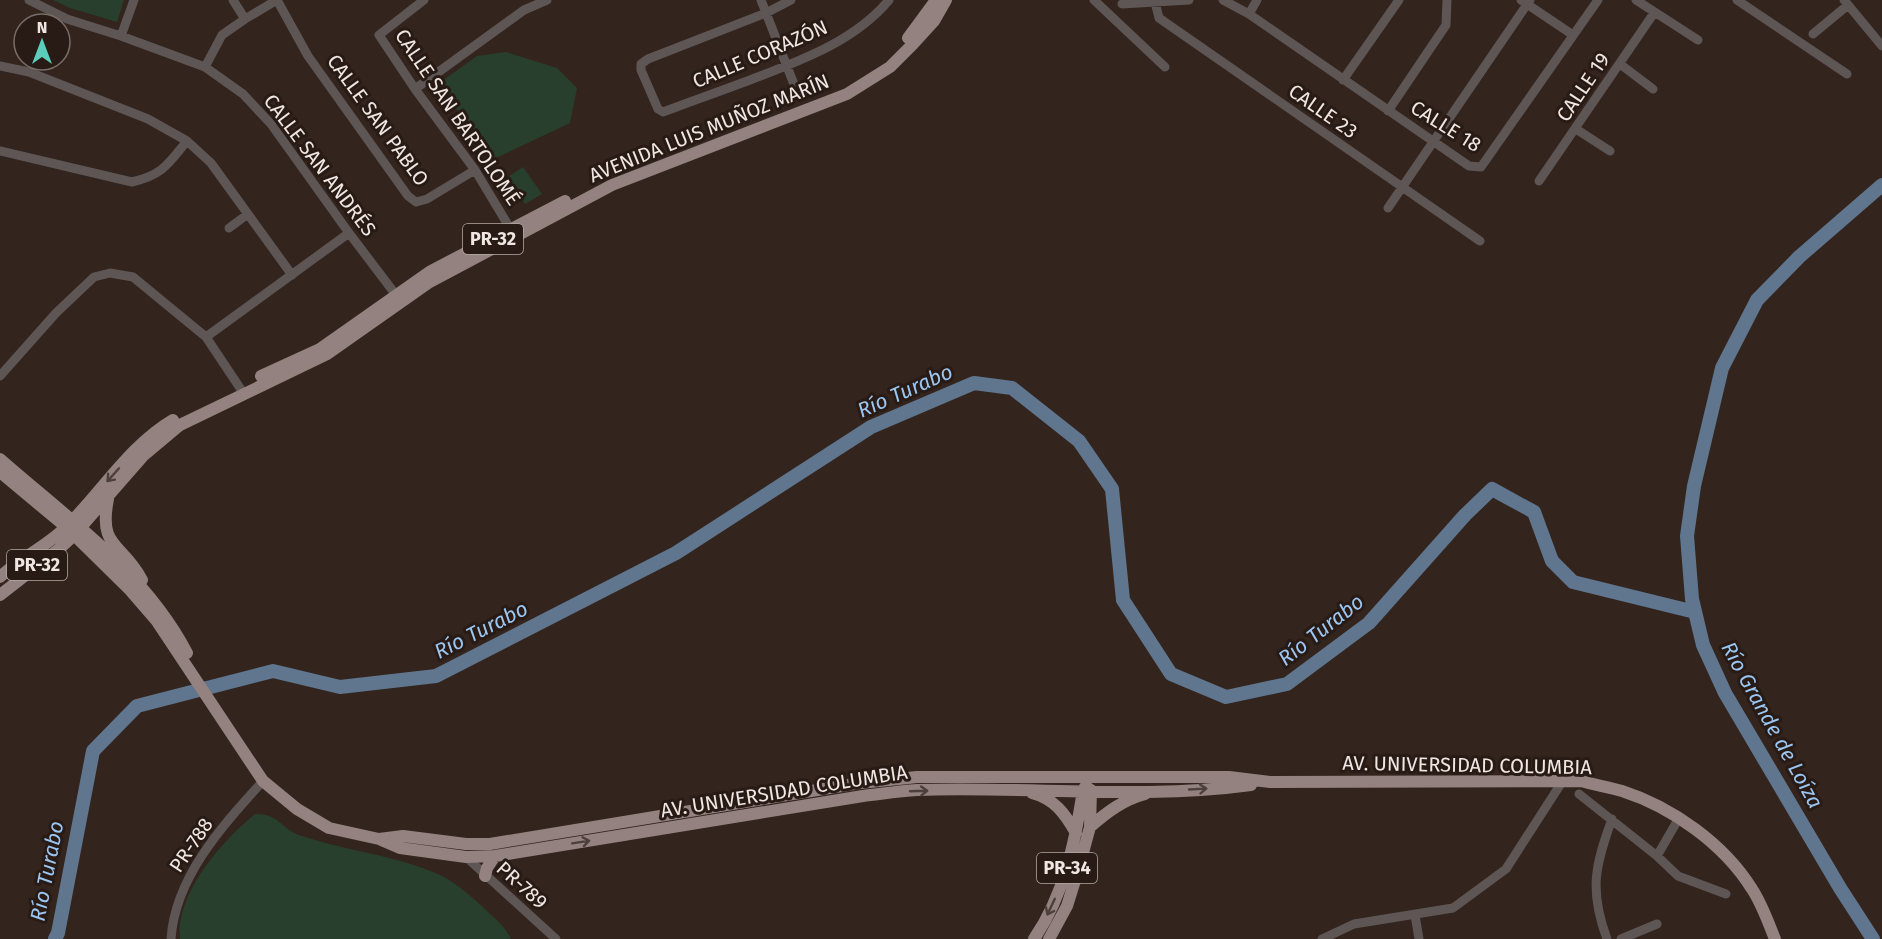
<svg xmlns="http://www.w3.org/2000/svg" width="1882" height="939" font-family="'Fira Sans',sans-serif">
  <rect width="100%" height="100%" fill="#33241e"/>
  <path fill="#293f2e" d="M53,0h71l-7,22 -47,-14z
    M506,52l51,16 20,20 -7,35 -76,36 -56,-75 39,-28z
    M523,167l19,27 -17,10 -19,-26z
    M255,814c25,0 25,14 44,21 46,16 97,20 141,40 15,7 36,25 47,36 10,9 19,17 24,28h-331c-5,-45 43,-99 75,-125z"/>
  <g fill="none" stroke-linecap="round" stroke-linejoin="round">
    <path stroke="#5f768e" stroke-width="14" d="M55,939l3,-6 35,-182 44,-45 136,-35 67,16 96,-11 240,-123 195,-126 103,-44 38,5 67,53 33,48 11,111 48,74 55,23 61,-13 82,-61 96,-108 27,-26 42,23 18,49 21,21 122,30
      M1873,939l-33,-51 -115,-195 -22,-48 -11,-46 -5,-63 7,-50 28,-118 35,-68 42,-43 83,-72"/>
    <path stroke="#5e5655" stroke-width="9" d="M29,0l38,19 54,17 84,31 38,27 28,30 78,109 50,66
      M233,0l12,19
      M277,0l31,56 100,140 8,6 11,-3 48,-29
      M424,0l-45,35 36,54 60,81 39,65
      M761,0l36,92
      M791,0l-25,13 -118,46 -7,5v6l17,39 5,3c29,-11 58,-21 87,-32 49,-19 104,-38 139,-80
      M1094,0l71,67
      M1223,0l26,14 220,152 12,1 117,-167
      M1521,0l52,35
      M1636,0l62,40
      M1737,0l110,74
      M1844,0l38,46
      M1155,2l4,16 321,223
      M1122,4l67,-4
      M1249,14l8,-14
      M1813,34l35,-29
      M121,36l13,-36
      M1620,64l33,25
      M0,66l29,6 119,47 39,22 24,22 81,112
      M205,67l17,-32 23,-16 32,-19
      M1343,80l56,-80
      M415,89l109,-79 23,-10
      M1388,111l58,-86 1,-25
      M1576,129l34,22
      M0,151l132,31c31,-7 36,-18 55,-41
      M1539,181l115,-168
      M1388,208l142,-208
      M229,228l19,-14
      M206,337l143,-104
      M0,376l56,-63 38,-36 16,-4 23,4 73,60 38,57
      M1579,794l78,62 21,20 48,18
      M1657,856l22,-38
      M466,857l90,82
      M1415,915l4,24
      M171,939c4,-62 52,-114 92,-158
      M1322,939l32,-15 99,-16 53,-39 56,-87
      M1607,939c-18,-49 -12,-73 5,-120
      M1621,939l36,-15"/>
    <path stroke="#938280" stroke-width="12" d="M908,38l28,-38
      M261,376l59,-27 111,-78 134,-70
      M0,459c67,59 145,113 187,194
      M0,472l66,55 64,63 26,30 107,161 34,28 32,19 50,11 21,9 66,9 29,-1 368,-60c18,-2 36,-5 54,-6 111,-4 224,10 334,-5
      M108,499c-10,50 14,43 34,81
      M0,577c20,-19 46,-30 66,-50 36,-35 63,-81 107,-107
      M0,595l59,-46 15,-14 69,-79 37,-31 147,-71 101,-71 184,-98 235,-91 43,-27 23,-23 21,-23 12,-21
      M1032,793c23,6 33,21 44,40
      M1090,827c17,-15 33,-27 55,-33
      M379,839l24,-3 63,8h24l370,-61 57,-6h312l41,5 311,-1c14,4 28,6 41,10 50,16 102,53 130,98 10,15 16,33 23,50
      M485,876l2,-8 8,-12
      M1034,939c30,-44 41,-96 49,-149l5,-2
      M1049,939l18,-33 11,-35 12,-44 1,-37 -6,-3"/>
  </g>
  <defs><path id="oneway-shaft" d="M-6 0H5M1.5-3L5.5 0L1.5 3" fill="none" stroke-width="1.6" stroke-linecap="round" stroke-linejoin="round" transform="scale(1.5)"/></defs>
  <g stroke="#4d3f3a">
    <use href="#oneway-shaft" transform="translate(113 475) rotate(132)"/>
    <use href="#oneway-shaft" transform="translate(1198 789) rotate(-3)"/>
    <use href="#oneway-shaft" transform="translate(919 791) rotate(-2)"/>
    <use href="#oneway-shaft" transform="translate(581 842) rotate(-9)"/>
    <use href="#oneway-shaft" transform="translate(1051 907) rotate(115)"/>
  </g>
  <g text-anchor="middle" dominant-baseline="central" stroke-width="6" stroke-linejoin="round" paint-order="stroke">
    <g fill="#281b15" stroke="#b5aaa4" stroke-width="1.5">
      <rect x="463" y="224" width="60" height="30" rx="4.5"/>
      <rect x="7" y="550" width="60" height="30" rx="4.5"/>
      <rect x="1037" y="853" width="60" height="30" rx="4.5"/>
    </g>
    <g font-size="18" font-weight="bold" fill="#f1e7e2">
      <text x="493" y="239">PR-32</text>
      <text x="37" y="565">PR-32</text>
      <text x="1067" y="868">PR-34</text>
    </g>
    <g font-size="20" fill="#f1e7e2" stroke="#281b15">
      <text transform="translate(760 54) rotate(-23)">CALLE CORAZÓN</text>
      <text transform="translate(1583 87) rotate(-56)">CALLE 19</text>
      <text transform="translate(1323 111) rotate(35)">CALLE 23</text>
      <text transform="translate(458 117) rotate(56)">CALLE SAN BARTOLOMÉ</text>
      <text transform="translate(378 120) rotate(54)">CALLE SAN PABLO</text>
      <text transform="translate(1446 126) rotate(32)">CALLE 18</text>
      <text transform="translate(709 128) rotate(-22)">AVENIDA LUIS MUÑOZ MARÍN</text>
      <text transform="translate(320 165) rotate(53)">CALLE SAN ANDRÉS</text>
      <text transform="translate(1467 765) rotate(1)">AV. UNIVERSIDAD COLUMBIA</text>
      <text transform="translate(784 791) rotate(-9)">AV. UNIVERSIDAD COLUMBIA</text>
      <text transform="translate(191 845) rotate(-56)">PR-788</text>
      <text transform="translate(522 885) rotate(42)">PR-789</text>
    </g>
    <g font-size="21" font-style="italic" fill="#9cc6f2" stroke="#281b15">
      <text transform="translate(905 391) rotate(-24)">Río Turabo</text>
      <text transform="translate(481 630) rotate(-27)">Río Turabo</text>
      <text transform="translate(1321 630) rotate(-38)">Río Turabo</text>
      <text transform="translate(1772 725) rotate(61)">Río Grande de Loíza</text>
      <text transform="translate(47 871) rotate(-79)">Río Turabo</text>
    </g>
  </g>
  <g transform="translate(42 42)"><circle r="28" fill="#281b15" stroke="#786d67" stroke-width="1.5"/>
  <path d="M0-4.5L10 22L0 15L-10 22Z" fill="#5bcebb"/>
  <text y="-9" font-size="16" font-weight="bold" text-anchor="middle" fill="#f1e7e2">N</text>
  </g>
</svg>
